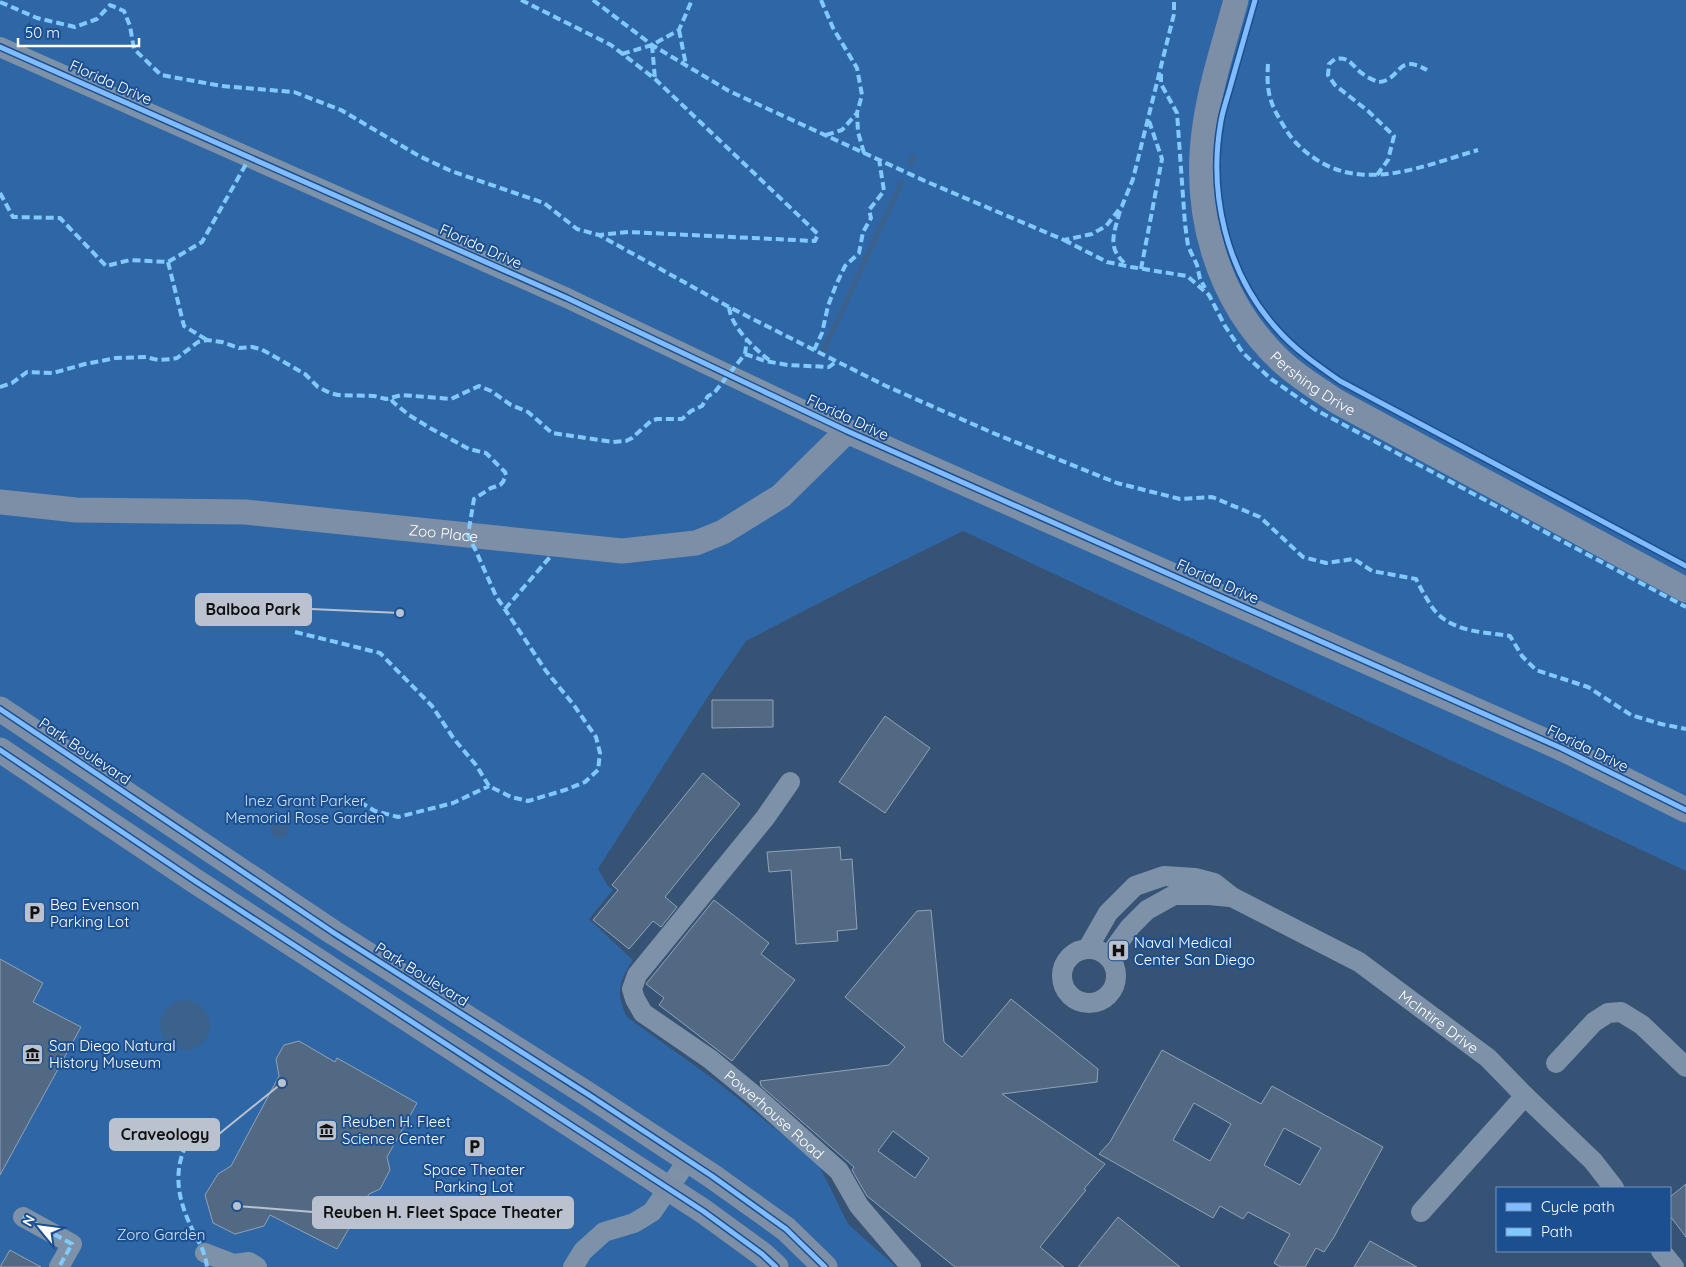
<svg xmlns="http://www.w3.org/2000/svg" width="1686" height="1267" font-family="Quicksand,sans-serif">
  <rect width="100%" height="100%" fill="#365274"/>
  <path fill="#2f66a5" d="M0,0h1686v871l-723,-340 -109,54 -108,56 -43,63 -105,165 10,17 5,4 -24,29 44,41c-14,21 -18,33 -6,57l89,64 102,82 30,61 48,43h-896z"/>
  <path fill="#3b618d" d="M271 830a9 9 0 1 1 18 0a9 9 0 1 1-18 0Z
    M160 1025a25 25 0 1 1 50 0a25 25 0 1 1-50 0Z"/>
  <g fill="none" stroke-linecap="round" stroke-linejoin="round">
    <path stroke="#3b618d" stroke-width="5" d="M910,164l3,-8
      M822,354l79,-171"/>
  </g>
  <path fill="#526984" stroke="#92a2b6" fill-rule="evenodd" d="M712,700h61v27l-61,1z
    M885,716l45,32 -45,65 -46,-31z
    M703,773l37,31 -75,93 12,10 -16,20 -8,-6 -24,28 -36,-29 25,-30 -6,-5z
    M840,847l1,13 11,-1 5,70 -20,2 1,10 -42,3 -5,-74 -22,2 -2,-20z
    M714,900l55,43 -8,11 34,26 -63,81 -73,-56 5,-7 -18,-14z
    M931,910l13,132 18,15 49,-58 87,70 -1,13 -95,12 103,70 -21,25 2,1 -46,57 24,20h-109l-88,-71 -15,-26 2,-3 -93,-81 -1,-5 129,-16 16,-18 -60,-50 72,-86zM893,1131l36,27 -14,20 -37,-27z
    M0,959l43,24 -10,19 48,25 -81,148z
    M299,1041l36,21 2,-4 80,45 -30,54 3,13 -10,19 -11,5 -32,55 -67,-34 -6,11 -29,8 -22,-11 -8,-28 13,-21 13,-8 48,-90 -3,-17 8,-14z
    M1162,1050l99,54 11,-18 111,61 -49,90 -10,15 -8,-4 -11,19h-24l-7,-4 16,-29 -42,-22 -5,7 -23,-13 -7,12 -114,-64 11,-12zM1194,1103l37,21 -21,37 -37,-21zM1284,1128l37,20 -21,37 -36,-20z
    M1686,1184v53l-16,-21v-19z
    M1118,1217l62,50h-102z
    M1370,1241l47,26h-63z
    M10,1250l7,4 24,13h-41z"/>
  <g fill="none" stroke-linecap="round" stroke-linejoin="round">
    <g stroke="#7d92a8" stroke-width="20">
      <path d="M0,47l567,251 280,133"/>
      <path id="s1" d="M790,782l-25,36 -128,157 -5,14 3,10 8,14 67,46 45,37 84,75 20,35 52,61"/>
      <path id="s2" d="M1088,948l20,-35 27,-27 29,-10 31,2 19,5 18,14 127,65 129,96 37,38 68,65 21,27"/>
      <circle cx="1089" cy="976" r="27"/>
      <path d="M1108,957l22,-30 17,-17 27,-15h35l21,2"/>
      <path d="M1556,1063l38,-41 14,-9 13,-1 21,13 44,42"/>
      <path d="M1421,1212l104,-116"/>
      <path d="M23,1217l49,27 -13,23"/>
      <path d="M1661,1251l13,16"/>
      <path d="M205,1253l29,11 15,-2 8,5"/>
      <path d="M573,1267l10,-16 21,-19 30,-9 18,-11 36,-52"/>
    </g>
    <g stroke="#7d8ea7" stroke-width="25">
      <path id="s3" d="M1236,0c-11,41 -25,83 -31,125 -13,86 11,175 76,236 17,16 36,27 55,40l350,189"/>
      <path id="s4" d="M0,502l76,8 169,2 377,39 74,-8 27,-11 58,-36 66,-65 714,317 125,62"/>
      <path d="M0,709l334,224 255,162 123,81 74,53 39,38"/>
      <path d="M0,750l195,131 508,330 59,43 14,13"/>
    </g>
    <path stroke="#80caff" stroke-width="4" stroke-dasharray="8 4" stroke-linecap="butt" d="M521,0l90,45 44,34 163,155 -3,7 -187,-9 -29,3
      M593,0l59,45 77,46 196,90 139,59 28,-6 14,-8 16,-20 11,-27 41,-165v-14
      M821,0l12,28 24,40 5,27 -5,18 1,19 6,21
      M0,2l37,16 38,9 22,-8 13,-14 14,6 6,15 4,23 27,26 61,11 72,6 47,18 78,46 32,15 93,32 33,26 22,6 130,72 93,47 64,32 107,47 124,50 63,16 32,-2 48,20 43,40 23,6 28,-4 18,12 44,8c5,10 10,19 16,28 17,25 51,25 78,29l12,20 14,14 52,17 43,28 30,9 25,5
      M679,30l7,35
      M652,45l3,34
      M622,54l30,-9 27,-15 13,-30
      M1268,64c-2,29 2,40 17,64 7,12 17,22 29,30 50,35 112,7 164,-8
      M1161,74v10l16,29 8,111 3,22 9,19 3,14 5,9
      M826,135l16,-5 15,-17
      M1377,175l11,-15 6,-24 -26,-25 -33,-26 -7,-10 1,-11 6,-5c16,-3 17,8 28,15 4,3 10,6 15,8 24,-1 17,-30 49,-12
      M0,193l13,24 47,1 46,48 24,-6 38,2 34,-20 48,-85
      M1120,211c-6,22 -14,38 7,54
      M1064,240l43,22 24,5 56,9 22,19 16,31 18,27 28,26 45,31 370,197
      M168,262l16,64 23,14
      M1141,269l21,-110 -14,-41
      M729,307c2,20 25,41 40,53
      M814,350l8,-17 6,-27 8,-21 9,-19 14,-13 4,-21 8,-14 -2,-8 15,-19 -5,-32
      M745,354l20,7 23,4 41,2 8,-6
      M0,387l12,-4 15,-11 26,1 32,-9 31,-6 30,-1 12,3 14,-1 5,-1 21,-16 9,-2 15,2 17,6 13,-1 9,2 44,25 13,13 12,6 8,2 36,1 12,3 16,-4 49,4 28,-13 12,5 20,14 17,7 24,21 61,9 13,-1 6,-3 19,-17 6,-2h25l9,-8 11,-5 6,-10 6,-3 31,-39 2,-15
      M505,609l45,-52
      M295,632l85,21 52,53 22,33 22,26 13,21 22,11 17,4 37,-11 20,-8 13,-12 2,-17 -4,-16 -23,-33 -27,-33 -50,-75 -21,-47 -7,-14 6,-36 17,-11 9,-3 3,-3 3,-7 -1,-3 -19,-19 -17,-4 -39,-21 -21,-13 -16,-13 -2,-4
      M360,802l15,9 23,6 55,-14 36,-17
      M186,1145c-14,30 -7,57 7,86 7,13 12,21 14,36
      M23,1217l49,27 -13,23"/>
    <defs>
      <path id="cycleway" d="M1255,0c-8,28 -16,56 -24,84 -3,12 -8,25 -10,37 -13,72 5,151 55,207 18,21 41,37 64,53l346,185
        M0,47l567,251 280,133 714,317 125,62
        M0,709l334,224 255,162 123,81 74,53 39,38
        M0,750l195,131 508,330 59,43 14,13"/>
    </defs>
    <use href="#cycleway" stroke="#1b4f8f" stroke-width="8"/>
    <use href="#cycleway" stroke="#80bcff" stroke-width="5"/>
  </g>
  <defs>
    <symbol id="parking-square" viewBox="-11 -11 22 22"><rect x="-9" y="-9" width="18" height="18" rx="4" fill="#b9c2ce" stroke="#1b4f8f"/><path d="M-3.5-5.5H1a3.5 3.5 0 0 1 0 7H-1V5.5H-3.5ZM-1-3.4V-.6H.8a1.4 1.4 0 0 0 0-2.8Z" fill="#111"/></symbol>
    <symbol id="hospital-square" viewBox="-11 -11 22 22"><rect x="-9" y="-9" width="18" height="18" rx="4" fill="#b9c2ce" stroke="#1b4f8f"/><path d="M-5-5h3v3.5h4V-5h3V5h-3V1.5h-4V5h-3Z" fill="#111"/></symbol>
    <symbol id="museum-square" viewBox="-11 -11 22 22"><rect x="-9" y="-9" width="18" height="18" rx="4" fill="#b9c2ce" stroke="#1b4f8f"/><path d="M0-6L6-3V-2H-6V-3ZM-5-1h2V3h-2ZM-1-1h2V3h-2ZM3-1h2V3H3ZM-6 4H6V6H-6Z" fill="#111"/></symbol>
  </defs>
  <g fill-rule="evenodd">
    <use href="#parking-square" x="22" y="900" width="25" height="25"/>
    <use href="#hospital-square" x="1106" y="938" width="25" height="25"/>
    <use href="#museum-square" x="20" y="1042" width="25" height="25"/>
    <use href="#museum-square" x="314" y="1118" width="25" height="25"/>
    <use href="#parking-square" x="462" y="1134" width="25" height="25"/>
  </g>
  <g text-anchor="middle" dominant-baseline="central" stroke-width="4" stroke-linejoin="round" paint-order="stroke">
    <g font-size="15" fill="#fff" stroke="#1b4f8f">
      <text transform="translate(111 82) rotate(24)">Florida Drive</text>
      <text transform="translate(481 246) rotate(24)">Florida Drive</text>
      <text stroke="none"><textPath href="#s3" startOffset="426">Pershing Drive</textPath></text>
      <text transform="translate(848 417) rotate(25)">Florida Drive</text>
      <text stroke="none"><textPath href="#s4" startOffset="445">Zoo Place</textPath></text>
      <text transform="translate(1218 581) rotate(24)">Florida Drive</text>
      <text transform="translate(1588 748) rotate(26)">Florida Drive</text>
      <text transform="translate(85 751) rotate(34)">Park Boulevard</text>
      <text transform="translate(422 974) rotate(32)">Park Boulevard</text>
      <text stroke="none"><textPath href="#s2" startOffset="425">McIntire Drive</textPath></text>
      <text stroke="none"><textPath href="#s1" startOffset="454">Powerhouse Road</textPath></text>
    </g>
    <g font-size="15" fill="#cfe3fa" stroke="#1b4f8f">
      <text x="305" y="800">Inez Grant Parker<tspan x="305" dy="17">Memorial Rose Garden</tspan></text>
      <text x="161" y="1234">Zoro Garden</text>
    </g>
    <g font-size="15" fill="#fff" stroke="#1b4f8f" text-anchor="start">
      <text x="50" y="904">Bea Evenson<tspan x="50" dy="17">Parking Lot</tspan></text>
      <text x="1134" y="942">Naval Medical<tspan x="1134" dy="17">Center San Diego</tspan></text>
      <text x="49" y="1045">San Diego Natural<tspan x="49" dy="17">History Museum</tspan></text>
      <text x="342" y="1121">Reuben H. Fleet<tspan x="342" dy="17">Science Center</tspan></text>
      <text x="474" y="1169" text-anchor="middle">Space Theater<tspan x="474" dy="17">Parking Lot</tspan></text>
    </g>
  </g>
  <path fill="none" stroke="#b9c2ce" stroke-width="2" d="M400 613L311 609M282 1083L219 1134M237 1206L313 1212"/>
  <g fill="#b9c2ce" stroke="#1b4f8f" stroke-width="2">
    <circle cx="400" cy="613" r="5"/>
    <circle cx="282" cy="1083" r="5"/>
    <circle cx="237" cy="1206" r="5"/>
  </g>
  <g fill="#b9c2ce" stroke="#b9c2ce" stroke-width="2">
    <rect x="196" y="594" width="115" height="31" rx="5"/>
    <rect x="110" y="1119" width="109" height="31" rx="5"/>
    <rect x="313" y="1197" width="260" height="31" rx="5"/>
  </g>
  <g font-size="16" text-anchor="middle" font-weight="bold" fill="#111">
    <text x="253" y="615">Balboa Park</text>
    <text x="165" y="1140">Craveology</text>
    <text x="443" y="1218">Reuben H. Fleet Space Theater</text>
  </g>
  <rect x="1496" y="1187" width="175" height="65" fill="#1b4f8f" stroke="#7695bc"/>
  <rect x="1506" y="1203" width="25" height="8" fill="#80bcff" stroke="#7695bc"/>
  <text x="1541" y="1212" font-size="15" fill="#ffffff">Cycle path</text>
  <rect x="1506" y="1228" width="25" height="8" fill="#80caff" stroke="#7695bc"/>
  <text x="1541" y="1237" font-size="15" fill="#ffffff">Path</text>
  <g transform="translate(40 1227) rotate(299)" stroke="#1b4f8f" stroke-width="4" paint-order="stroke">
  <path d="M0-4L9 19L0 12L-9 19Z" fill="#ffffff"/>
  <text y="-8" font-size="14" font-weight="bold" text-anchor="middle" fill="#ffffff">N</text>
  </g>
  <path d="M18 38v8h121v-8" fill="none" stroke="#ffffff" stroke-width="2.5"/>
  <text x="25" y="38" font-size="15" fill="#ffffff" stroke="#1b4f8f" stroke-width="4" paint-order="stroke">50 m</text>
</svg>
